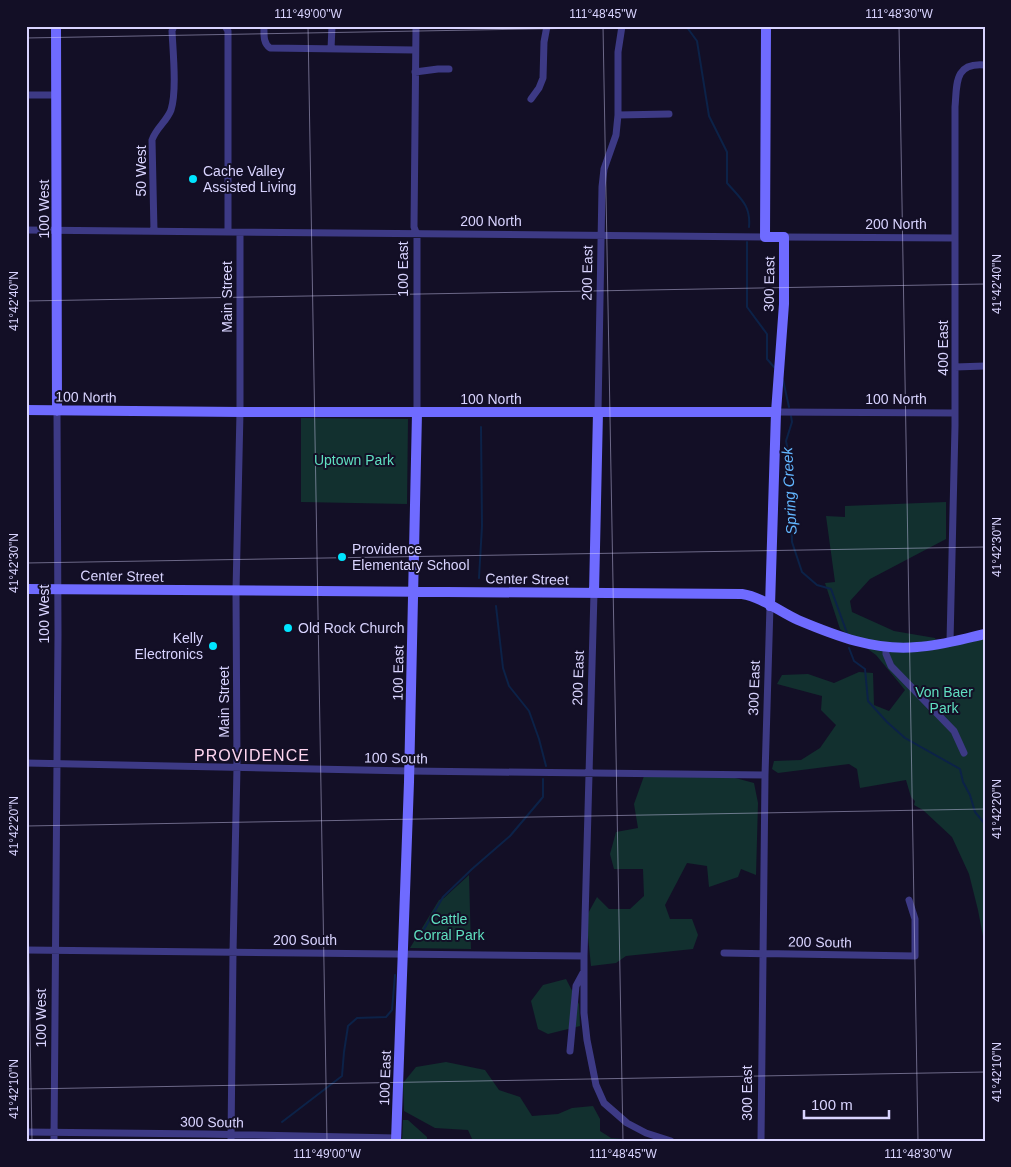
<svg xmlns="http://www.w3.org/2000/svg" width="1011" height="1167" font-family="Helvetica,sans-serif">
  <rect width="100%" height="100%" fill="#130f26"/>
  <path fill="#12302f" d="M301,418l107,1 -1,85 -106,-2z
    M946,502v37l-76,40 -20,22 2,11 42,19 41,7 4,10 46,-9v308l-7,-37 -9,-36 -17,-37 -29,-27 -9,-5 1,-4 -4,-4 -5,-17 -46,8 -3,-19 -8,-5 -71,9 -6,-4 2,-8 27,-1 19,-12 16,-23 -15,-15 1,-14 -45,-12 5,-9 26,-1 26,9 25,-11 14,1 1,32 15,6 16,-21 -29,-35 -36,-26 -15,-46 10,-1 -9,-66 19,1v-11z
    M644,776h84l26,7 4,20 -2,72 -15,-6 -3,8 -29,10 -2,-21 -20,-3 -22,42 5,14h22l6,16 -5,14 -67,7 -10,7 -25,3 -5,-49 11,-20 12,12h21l14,-13 -1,-27h-29l-4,-15 6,-22 22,-4 -4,-24z
    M469,875l2,74 -61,-1 29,-48 5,-2z
    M566,979l13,25 1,22 -32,8 -10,-5 -7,-28 12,-16z
    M446,1062l39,8 14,20 21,7 12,19 26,-2 14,-6 21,-2 7,13v12l11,7 36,3h-174l-5,-11 -33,-2 -31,-17 -1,-28 13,-16z
    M403,1120h5l19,17v4h-25z"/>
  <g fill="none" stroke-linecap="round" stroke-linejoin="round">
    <path stroke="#0c2248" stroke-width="2" d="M686,26l11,15 12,75 18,36v31c13,15 24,22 22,44
      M747,242v65l20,27v25l7,8
      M783,380l6,27
      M791,416l1,6 -6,19 5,26 1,75 10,30 15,13 14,4 16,44
      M479,578l3,-52 -1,-99
      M496,606l7,62 6,18 20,25 10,28 7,27
      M849,648l5,13 11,8 3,32 19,21 18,16 55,31 3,13 7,13 5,17 10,12
      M417,941l26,-44 29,-28 38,-33 33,-39v-18
      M282,1122l60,-46 2,-24 4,-26 9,-8 29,-1 6,-7 3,-35"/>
    <path stroke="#3d3a85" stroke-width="7" d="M225,26l3,5v201
      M264,26c0,9 -1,17 6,22l145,2
      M416,26l-2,201 3,8v178
      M331,49l1,-23
      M415,72l23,-3h11
      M26,95h31
      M531,99l8,-11 4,-10 1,-36 3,-16
      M618,115l51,-1
      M26,230l739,7
      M154,231l-2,-91c4,-12 15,-19 19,-30 6,-19 2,-58 1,-79l2,-5
      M784,237l171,1
      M955,367l30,-1
      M598,412l4,-225 2,-18 12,-34 2,-20v-63l4,-26
      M776,412l179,1
      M594,593l-10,363v57l3,27 9,45 8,18 23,20 19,10 25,8
      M950,642l5,-216v-319c2,-23 -1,-45 30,-42
      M886,647v7l5,12 63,65 10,22
      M26,763l384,8 355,4
      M26,950l558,6
      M724,953l191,3v-37l-6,-19
      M570,1051l6,-65 7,-13
      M26,1132l179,2 191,4
      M54,1141l4,-506 -1,-224
      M231,1141l2,-189 4,-185 -1,-176 4,-179v-179
      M761,1141l4,-366 5,-169"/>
    <path stroke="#6f6bff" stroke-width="10" d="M56,26l1,385
      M766,26l-1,211h19v67l-8,108 -6,194
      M26,410l214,2h536
      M26,589l716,5c20,3 38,18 56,26 38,16 77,31 119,27 23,-1 45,-8 68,-13
      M594,593l4,-181
      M396,1141l13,-359 8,-369"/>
  </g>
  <path fill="none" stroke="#d9d4ff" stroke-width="1" stroke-opacity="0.45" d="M308,26l19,1115M603,26l20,1115M899,26l19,1115M26,38l673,-12M26,301l959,-17M26,563l959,-16M26,799l6,342M26,826l959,-17M26,1089l959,-17"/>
  <g fill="#00e5ff" stroke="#130f26" stroke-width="2">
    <circle cx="193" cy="179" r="5"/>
    <circle cx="342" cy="557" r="5"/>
    <circle cx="288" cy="628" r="5"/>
    <circle cx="213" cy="646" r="5"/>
  </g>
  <g text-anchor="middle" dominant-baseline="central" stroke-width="4" stroke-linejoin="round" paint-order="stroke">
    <g font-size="14" fill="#d9d4ff" stroke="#130f26">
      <text transform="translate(141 171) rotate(-90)">50 West</text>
      <text transform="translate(44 209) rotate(-90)">100 West</text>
      <text x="491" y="221">200 North</text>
      <text x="896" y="224">200 North</text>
      <text transform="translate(403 269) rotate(-90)">100 East</text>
      <text transform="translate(587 273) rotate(-89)">200 East</text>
      <text transform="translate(769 284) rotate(-89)">300 East</text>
      <text transform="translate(227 297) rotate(-90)">Main Street</text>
      <text transform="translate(943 348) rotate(-90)">400 East</text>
      <text transform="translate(86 397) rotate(1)">100 North</text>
      <text x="491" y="399">100 North</text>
      <text x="896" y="399">100 North</text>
      <text transform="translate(122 576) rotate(1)">Center Street</text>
      <text transform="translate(527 579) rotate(1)">Center Street</text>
      <text transform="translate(44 614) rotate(-90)">100 West</text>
      <text transform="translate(398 673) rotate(-89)">100 East</text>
      <text transform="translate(578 678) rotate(-88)">200 East</text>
      <text transform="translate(754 688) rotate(-88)">300 East</text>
      <text transform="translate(224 702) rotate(-90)">Main Street</text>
      <text transform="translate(396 758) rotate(1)">100 South</text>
      <text x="305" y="940">200 South</text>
      <text transform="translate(820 942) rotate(1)">200 South</text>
      <text transform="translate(41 1018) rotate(-90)">100 West</text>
      <text transform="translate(385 1078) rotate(-88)">100 East</text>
      <text transform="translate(747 1093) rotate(-90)">300 East</text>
      <text transform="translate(212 1122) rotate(1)">300 South</text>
    </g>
    <g font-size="14" fill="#d9d4ff" stroke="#130f26" text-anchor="start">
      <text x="203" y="171">Cache Valley<tspan x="203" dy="16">Assisted Living</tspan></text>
      <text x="352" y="549">Providence<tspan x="352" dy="16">Elementary School</tspan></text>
      <text x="298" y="628">Old Rock Church</text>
      <text x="203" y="638" text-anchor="end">Kelly<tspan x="203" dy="16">Electronics</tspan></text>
    </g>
    <g font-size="14" fill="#5fe0c0" stroke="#130f26">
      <text x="354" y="460">Uptown Park</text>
      <text x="944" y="692">Von Baer<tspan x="944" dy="16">Park</tspan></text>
      <text x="449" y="919">Cattle<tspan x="449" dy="16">Corral Park</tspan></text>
    </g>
    <g font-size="15" font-style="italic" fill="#62b6ff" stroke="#130f26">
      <text transform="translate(789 491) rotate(-93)">Spring Creek</text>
    </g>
    <g font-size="16" letter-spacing="1" fill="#ffd6f0" stroke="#130f26">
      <text x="252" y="755">PROVIDENCE</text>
    </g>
  </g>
  <rect width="1011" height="1167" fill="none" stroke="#130f26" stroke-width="55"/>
  <path d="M804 1110v8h85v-8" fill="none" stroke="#d9d4ff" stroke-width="2.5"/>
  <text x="811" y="1110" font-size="15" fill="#d9d4ff" stroke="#130f26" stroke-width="4" paint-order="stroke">100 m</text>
  <rect x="28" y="28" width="956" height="1112" fill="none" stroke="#d9d4ff" stroke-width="2"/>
  <g font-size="12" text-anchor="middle" fill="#d9d4ff">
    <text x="308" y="18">111°49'00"W</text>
    <text x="603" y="18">111°48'45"W</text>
    <text x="899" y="18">111°48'30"W</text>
    <text transform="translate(997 284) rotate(-90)" y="4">41°42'40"N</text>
    <text transform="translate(14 301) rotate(-90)" y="4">41°42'40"N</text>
    <text transform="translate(997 547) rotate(-90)" y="4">41°42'30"N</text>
    <text transform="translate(14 563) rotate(-90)" y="4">41°42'30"N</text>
    <text transform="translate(997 809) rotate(-90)" y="4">41°42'20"N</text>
    <text transform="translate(14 826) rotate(-90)" y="4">41°42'20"N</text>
    <text transform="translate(997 1072) rotate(-90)" y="4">41°42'10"N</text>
    <text transform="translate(14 1089) rotate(-90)" y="4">41°42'10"N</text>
    <text x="327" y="1158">111°49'00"W</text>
    <text x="623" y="1158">111°48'45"W</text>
    <text x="918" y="1158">111°48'30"W</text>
  </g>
</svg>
